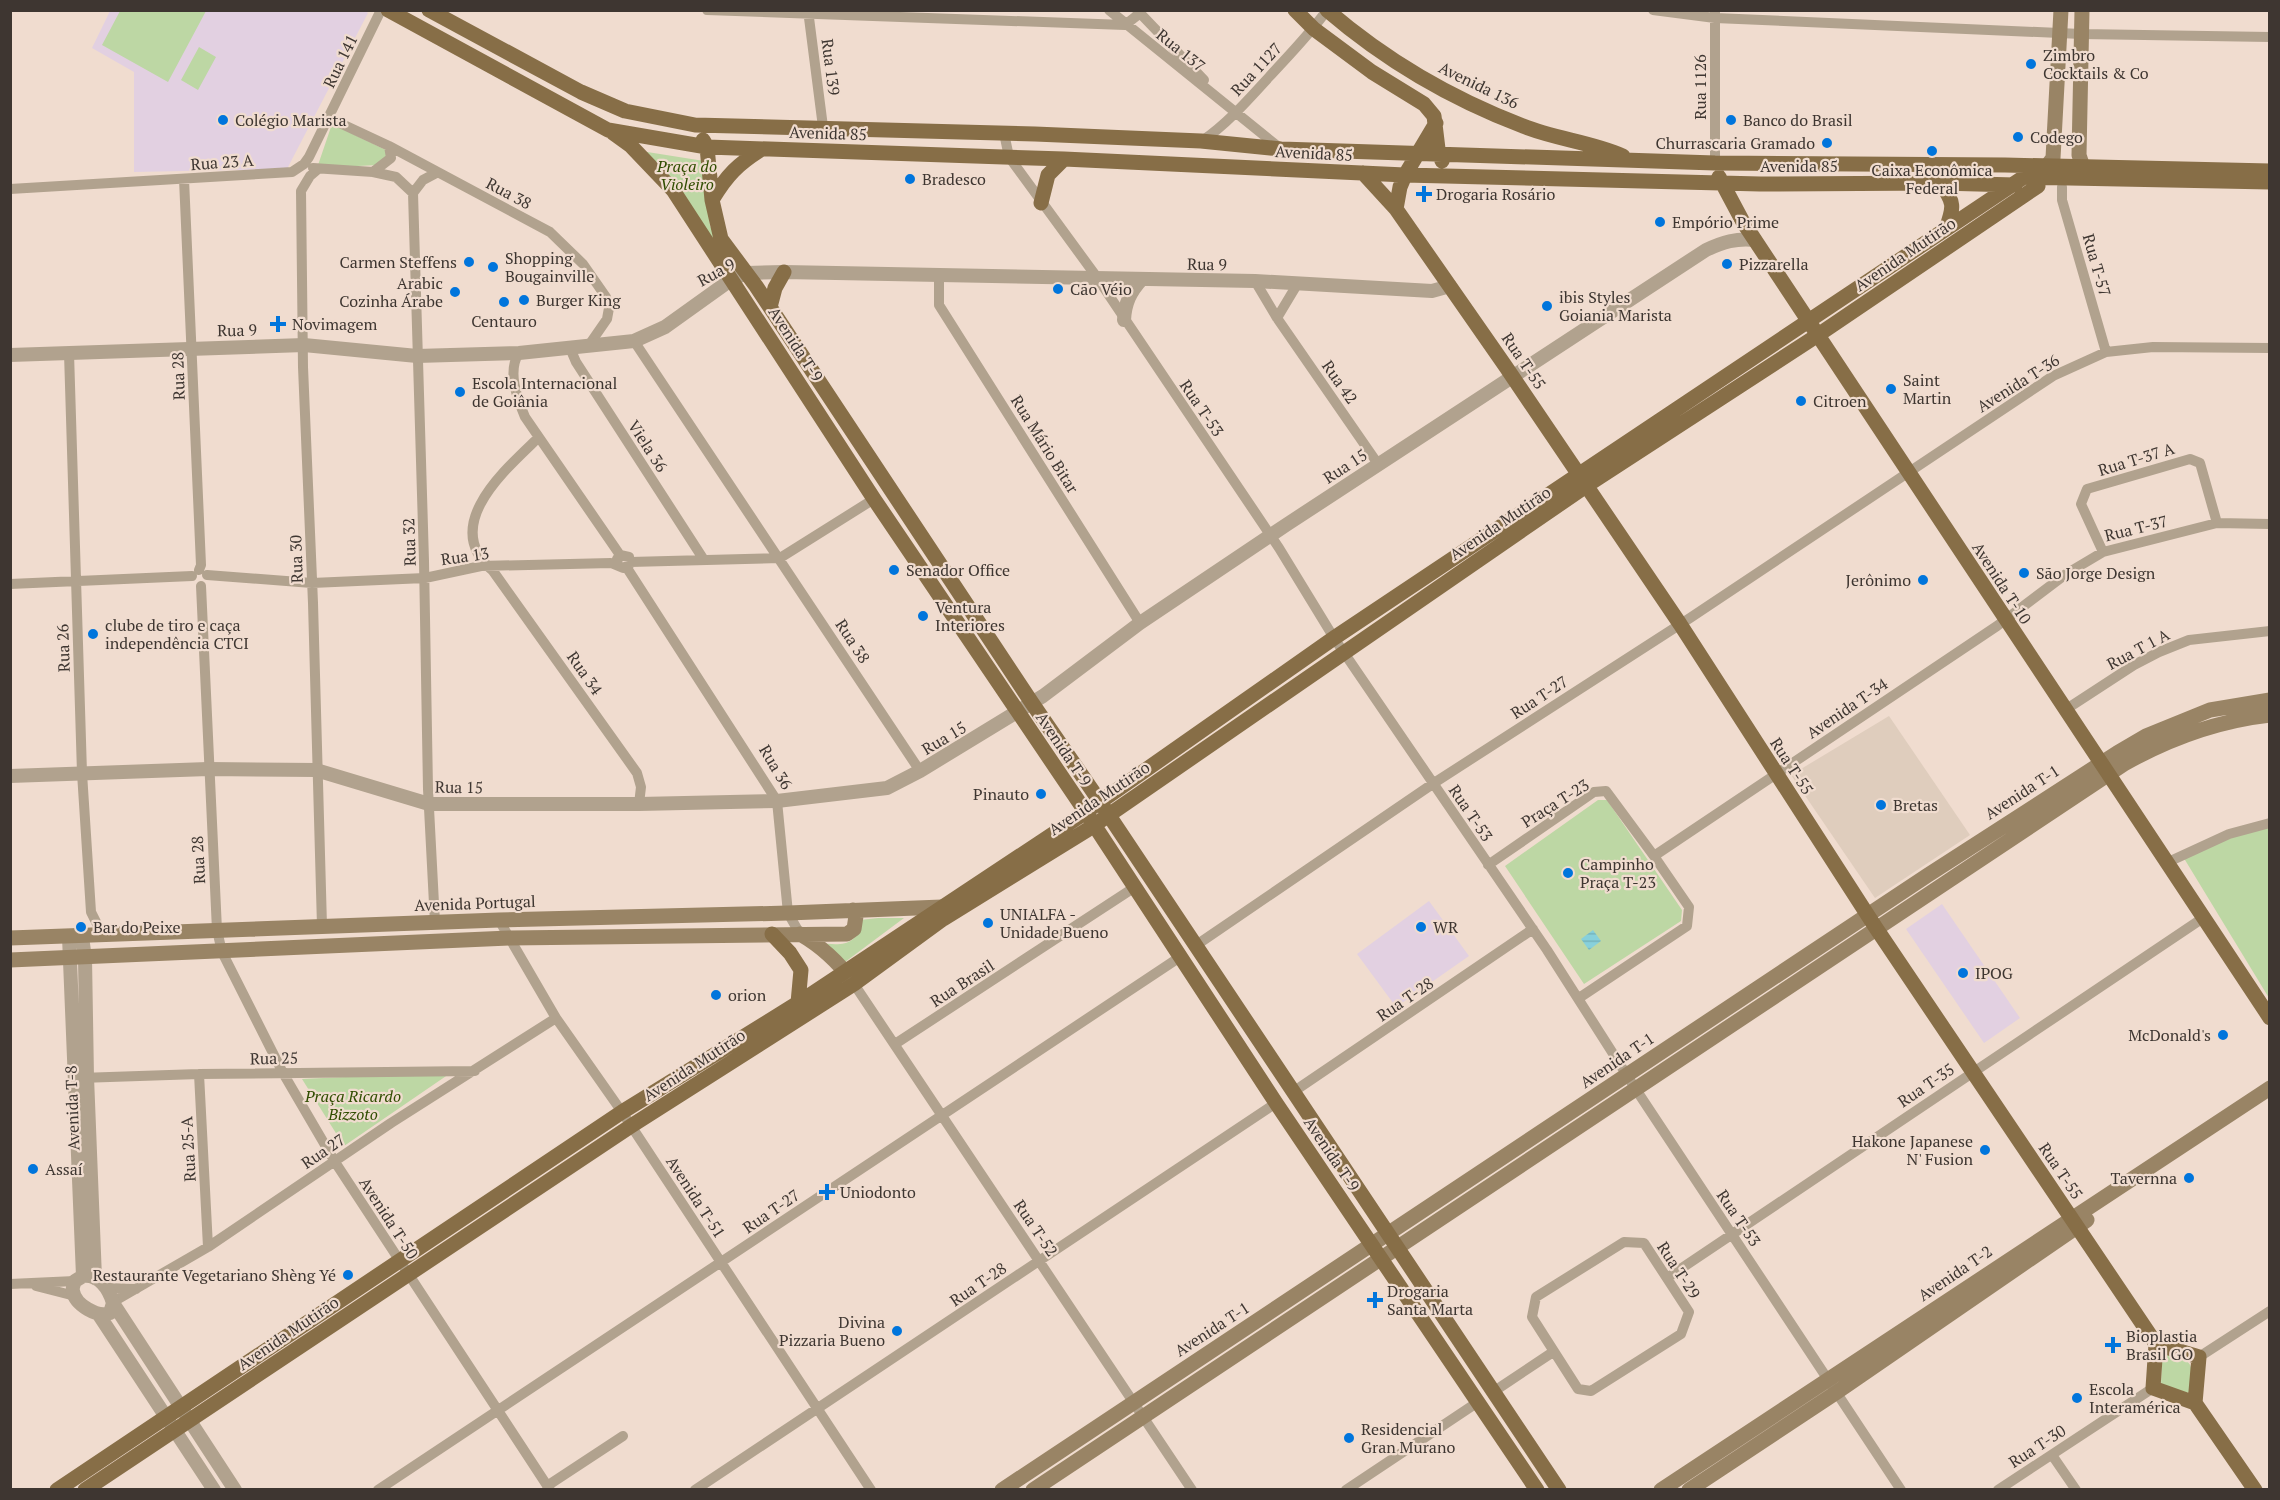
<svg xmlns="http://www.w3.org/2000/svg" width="2280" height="1500" font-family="'PT Serif',serif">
  <defs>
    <pattern id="water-rules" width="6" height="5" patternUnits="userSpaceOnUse" patternTransform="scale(1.5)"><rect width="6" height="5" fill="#87d0db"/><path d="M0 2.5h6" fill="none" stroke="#76b3bc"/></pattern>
  </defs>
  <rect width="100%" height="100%" fill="#f0dccf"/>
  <path fill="#dfcdbd" d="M1889,716l81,119 -95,63 -84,-123z"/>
  <path fill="#e2d0e1" d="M364,10l4,3 -81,156 -153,3v-100l-42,-24 18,-37z
    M1429,901l40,55 -73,51 -39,-53z
    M1942,904l78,114 -36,25 -78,-114z"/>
  <path fill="#bdd7a4" d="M120,11v-1l86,1 -38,71 -66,-37z
    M199,47l17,10 -18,33 -17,-10z
    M332,124l56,27v7l-10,7 -61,3z
    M641,151l63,10 6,65 19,30 -5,3z
    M1598,800h9l75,110 -1,11 -97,63 -79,-118z
    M2269,827v171l-87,-143 61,-24z
    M878,918h26l-63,47 -23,-22c22,2 40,5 42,-23z
    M452,1072l-108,74 -42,-67z
    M2165,1353c28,5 30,13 25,39l-5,1 -24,-8 1,-28z"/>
  <path fill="url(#water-rules)" d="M1593,930l8,11 -12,9 -8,-11z"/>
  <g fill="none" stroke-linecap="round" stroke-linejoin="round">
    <path stroke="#b1a28e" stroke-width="10" d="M707,10l418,15 14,-11
      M808,10l15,117
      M1109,10l172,139
      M1137,10l67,70
      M1653,10l62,8 366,16 189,3
      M329,118l60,28 161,86 33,32 23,33 3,11 -2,11 -18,26
      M1004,133l5,24 87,119 183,272 55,90 213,312 88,138 266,402
      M1202,141c25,-17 46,-41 67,-64 20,-22 41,-43 58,-67
      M1715,163v-153
      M313,168l60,4 23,5 17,16
      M317,170l-7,6 -9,15 2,176 10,236 9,323
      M373,172l18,-14 -2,-12
      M184,179l17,386 -2,5
      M2062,187v13l44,152
      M10,189l282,-17 12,-8 5,-7 72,-147
      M939,276v29l201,318
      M1255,281l22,37 101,146
      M1277,318l21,-35
      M634,341l286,430
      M570,348l6,14 128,198
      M69,353l13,420 9,139 7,14 9,10
      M519,353c-12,18 -2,45 6,64l95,138
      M538,438c-33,32 -99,88 -45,133l144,202 4,14 -2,17
      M2103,552l-22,-48 6,-15 103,-30 10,4 17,60
      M630,562l150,-4 94,-59
      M627,568l150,233 11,112 12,21
      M207,575l105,8 113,-5 56,-12 130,-3 12,5 6,-3v-8l-9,-2 -3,4 1,6
      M10,584l182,-8
      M201,586l16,344 5,22 61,121 52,89 215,328
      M2065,710l69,-45 25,-13 30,-12 81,-9
      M1654,856l343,-230 69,-52 37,-22 114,-29 53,1
      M2166,863l63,-29 41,-11
      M1488,865l106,-73 12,-1 48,65 35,51 -2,19 -108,72
      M499,920l57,98 66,94 249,378
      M435,923l-7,-134 -4,-228 -11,-368 10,-13 15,-8
      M1195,946l239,-163 256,-165 363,-242 53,-24 47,-5 117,1
      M854,984l338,506
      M895,1044l240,-157
      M199,1074l9,173
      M80,1078l119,-4 276,-3
      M1293,1092l240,-163
      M1624,1242l20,1 45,69 -8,22 -90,57 -13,-2 -46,-72 4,-20z
      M1667,1278l536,-360
      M10,1284l65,-3
      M36,1286l39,10
      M107,1288l29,1
      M113,1302l95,-55 183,-124 165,-105
      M2199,1357l71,-46
      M1493,1392l60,-40
      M2052,1455l24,35
      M547,1486l76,-50
      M378,1490l802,-533
      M695,1490l581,-387
      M1346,1490l132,-88
      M1998,1490l155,-102"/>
    <path stroke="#b1a28e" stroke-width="14" d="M1124,320c1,-17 6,-28 18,-41
      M10,355l294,-10 113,11 102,-3 115,-12 31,-14 67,-48 15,-6 37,-1 471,9 177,10 18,-5
      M10,776l198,-7 108,1 113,34h210l138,-3 110,-13 33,-17 123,-75 97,-73 146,-98 420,-275c17,-8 30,-12 49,-10
      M69,937l14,339
      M82,937l3,21 2,119 8,201
      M83,1276c16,-2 26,13 30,27l-3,10c-12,5 -35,-8 -37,-22 -1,-2 1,-8 2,-10z
      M113,1303l122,187
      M99,1315l115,175"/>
    <path stroke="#998465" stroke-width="15" d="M2082,10l-3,145 4,12
      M2047,166l6,-8 8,-148
      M800,934c21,12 39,29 53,48
      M10,938l489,-18 289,-7 154,-6
      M10,960l499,-22 338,-4 7,-5 2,-13 -3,-6
      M1002,1490l926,-615 189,-122 29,-17 64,-26 60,-10
      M1033,1490l1091,-726c46,-26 93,-43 146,-49
      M1661,1490l609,-402
      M1689,1490l148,-98 250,-172"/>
    <path stroke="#876e47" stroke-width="15" d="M388,10l220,120 99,17 357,12 341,16 355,9 180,-1 75,2
      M429,10l152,82 44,19 70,14 340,9 166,7 80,8 434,14 290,2 265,6
      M1295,10l19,19 58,43 52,32 10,12 4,33 4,12
      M1327,10c57,49 125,89 196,116 32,13 68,16 100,30
      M613,133l18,13 42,44 201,309 211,312 191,292 261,387
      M703,140l4,7 5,53 9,39 35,47 276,417 60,87 467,700
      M1363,173l33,36 110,158 174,257 196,304 280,416 -3,44 42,15 60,87
      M1719,177l24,45 527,796
      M1940,183c15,19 14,24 6,46
      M712,200c15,-25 26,-36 50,-51
      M1041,203l7,-28 16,-16
      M1396,209l4,-22 5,-12 31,-52
      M770,307l5,-19 9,-16
      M772,934l18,19 11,17 -3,33
      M2156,1344l43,13 -4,46
      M57,1490l565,-378 176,-109 279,-185 257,-180 678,-453 12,-8 246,5
      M85,1490l546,-364 223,-142 89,-65 144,-89 499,-344 232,-151 220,-149"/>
  </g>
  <g fill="#0075dc" stroke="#f0dccf" stroke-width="2">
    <circle cx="2031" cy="64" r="6"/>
    <circle cx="223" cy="120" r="6"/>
    <circle cx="1731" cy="120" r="6"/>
    <circle cx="2018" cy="137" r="6"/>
    <circle cx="1827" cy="143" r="6"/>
    <circle cx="1932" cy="151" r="6"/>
    <circle cx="910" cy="179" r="6"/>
    <path d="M1421 185h6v6h6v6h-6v6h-6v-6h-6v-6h6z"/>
    <circle cx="1660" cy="222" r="6"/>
    <circle cx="469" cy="262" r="6"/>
    <circle cx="1727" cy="264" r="6"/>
    <circle cx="493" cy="267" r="6"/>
    <circle cx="1058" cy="289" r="6"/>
    <circle cx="455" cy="292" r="6"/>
    <circle cx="524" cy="300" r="6"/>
    <circle cx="504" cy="302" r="6"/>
    <circle cx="1547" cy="306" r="6"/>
    <path d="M275 315h6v6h6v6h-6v6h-6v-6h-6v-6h6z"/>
    <circle cx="1891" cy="389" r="6"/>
    <circle cx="460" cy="392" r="6"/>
    <circle cx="1801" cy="401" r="6"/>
    <circle cx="894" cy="570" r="6"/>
    <circle cx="2024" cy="573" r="6"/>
    <circle cx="1923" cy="580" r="6"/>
    <circle cx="923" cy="616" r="6"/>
    <circle cx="93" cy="634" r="6"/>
    <circle cx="1041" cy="794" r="6"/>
    <circle cx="1881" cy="805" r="6"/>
    <circle cx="1568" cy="873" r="6"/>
    <circle cx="988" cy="923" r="6"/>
    <circle cx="81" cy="927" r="6"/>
    <circle cx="1421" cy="927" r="6"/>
    <circle cx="1963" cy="973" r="6"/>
    <circle cx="716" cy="995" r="6"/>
    <circle cx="2223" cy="1035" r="6"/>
    <circle cx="1985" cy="1150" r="6"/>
    <circle cx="33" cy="1169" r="6"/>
    <circle cx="2189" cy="1178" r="6"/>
    <path d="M824 1183h6v6h6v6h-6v6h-6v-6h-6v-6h6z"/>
    <circle cx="348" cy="1275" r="6"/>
    <path d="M1372 1291h6v6h6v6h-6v6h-6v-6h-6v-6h6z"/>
    <circle cx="897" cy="1331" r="6"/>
    <path d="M2110 1336h6v6h6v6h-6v6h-6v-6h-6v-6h6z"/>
    <circle cx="2077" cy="1398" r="6"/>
    <circle cx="1349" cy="1438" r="6"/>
  </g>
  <g text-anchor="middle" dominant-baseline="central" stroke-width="4.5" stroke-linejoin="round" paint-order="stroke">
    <g font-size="16" fill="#3e3631" stroke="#f0dccf">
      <text transform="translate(1181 50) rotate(39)">Rua 137</text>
      <text transform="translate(340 61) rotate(-64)">Rua 141</text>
      <text transform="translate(831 67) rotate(83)">Rua 139</text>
      <text transform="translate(1256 69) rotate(-47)">Rua 1127</text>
      <text transform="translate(1479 85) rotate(26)">Avenida 136</text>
      <text transform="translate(1700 87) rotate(-90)">Rua 1126</text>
      <text transform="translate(828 133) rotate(2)">Avenida 85</text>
      <text transform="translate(1314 153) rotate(3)">Avenida 85</text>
      <text transform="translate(222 162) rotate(-4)">Rua 23 A</text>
      <text x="1799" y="166">Avenida 85</text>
      <text transform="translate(509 193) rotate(28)">Rua 38</text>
      <text transform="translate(1905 254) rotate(-34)">Avenida Mutirão</text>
      <text transform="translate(1207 264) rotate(1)">Rua 9</text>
      <text transform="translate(2097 265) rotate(74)">Rua T-57</text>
      <text transform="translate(716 272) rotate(-29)">Rua 9</text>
      <text transform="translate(237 330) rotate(-1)">Rua 9</text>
      <text transform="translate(796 344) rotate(57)">Avenida T-9</text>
      <text transform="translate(1524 361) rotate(56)">Rua T-55</text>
      <text transform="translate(178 376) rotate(-92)">Rua 28</text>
      <text transform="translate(1340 382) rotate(55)">Rua 42</text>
      <text transform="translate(2018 383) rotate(-32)">Avenida T-36</text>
      <text transform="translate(1202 408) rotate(56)">Rua T-53</text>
      <text transform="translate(1045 444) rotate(58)">Rua Mário Bitar</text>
      <text transform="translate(648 446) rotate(57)">Viela 36</text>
      <text transform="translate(2136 459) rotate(-17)">Rua T-37 A</text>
      <text transform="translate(1345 466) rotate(-33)">Rua 15</text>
      <text transform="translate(1500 523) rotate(-34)">Avenida Mutirão</text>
      <text transform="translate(2136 528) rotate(-14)">Rua T-37</text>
      <text transform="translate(409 542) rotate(-92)">Rua 32</text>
      <text transform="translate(465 556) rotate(-8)">Rua 13</text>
      <text transform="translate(296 559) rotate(-92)">Rua 30</text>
      <text transform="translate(2002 583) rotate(57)">Avenida T-10</text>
      <text transform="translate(853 641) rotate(57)">Rua 38</text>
      <text transform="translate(63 648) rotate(-92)">Rua 26</text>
      <text transform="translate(2138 649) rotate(-28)">Rua T 1 A</text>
      <text transform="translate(585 673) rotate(55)">Rua 34</text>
      <text transform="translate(1539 697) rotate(-33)">Rua T-27</text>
      <text transform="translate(1847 708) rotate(-34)">Avenida T-34</text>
      <text transform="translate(944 738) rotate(-31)">Rua 15</text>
      <text transform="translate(1064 749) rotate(56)">Avenida T-9</text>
      <text transform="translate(1792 766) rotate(57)">Rua T-55</text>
      <text transform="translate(776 767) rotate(59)">Rua 36</text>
      <text transform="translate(459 787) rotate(1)">Rua 15</text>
      <text transform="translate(2022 792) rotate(-33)">Avenida T-1</text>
      <text transform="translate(1099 798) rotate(-34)">Avenida Mutirão</text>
      <text transform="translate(1555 803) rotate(-32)">Praça T-23</text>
      <text transform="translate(1471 813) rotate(56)">Rua T-53</text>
      <text transform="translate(198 860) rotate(-93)">Rua 28</text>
      <text transform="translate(475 903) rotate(-2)">Avenida Portugal</text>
      <text transform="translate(962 983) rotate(-33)">Rua Brasil</text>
      <text transform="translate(1405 999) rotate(-34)">Rua T-28</text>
      <text transform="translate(274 1058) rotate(-1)">Rua 25</text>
      <text transform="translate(1617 1060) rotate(-34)">Avenida T-1</text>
      <text transform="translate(694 1065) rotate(-33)">Avenida Mutirão</text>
      <text transform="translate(1926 1085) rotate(-34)">Rua T-35</text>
      <text transform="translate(72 1108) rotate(-92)">Avenida T-8</text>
      <text transform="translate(188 1149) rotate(-93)">Rua 25-A</text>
      <text transform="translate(323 1151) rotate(-34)">Rua 27</text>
      <text transform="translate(1332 1154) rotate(56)">Avenida T-9</text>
      <text transform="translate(2061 1171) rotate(56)">Rua T-55</text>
      <text transform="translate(696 1197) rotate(57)">Avenida T-51</text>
      <text transform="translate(771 1211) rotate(-34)">Rua T-27</text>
      <text transform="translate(389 1218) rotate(57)">Avenida T-50</text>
      <text transform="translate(1739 1218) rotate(56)">Rua T-53</text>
      <text transform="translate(1036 1228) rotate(56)">Rua T-52</text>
      <text transform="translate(1679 1270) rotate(57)">Rua T-29</text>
      <text transform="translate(1955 1273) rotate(-34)">Avenida T-2</text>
      <text transform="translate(978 1284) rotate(-34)">Rua T-28</text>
      <text transform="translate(1212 1329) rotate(-33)">Avenida T-1</text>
      <text transform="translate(288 1333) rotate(-34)">Avenida Mutirão</text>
      <text transform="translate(2037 1446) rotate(-33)">Rua T-30</text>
    </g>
    <g font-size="16" fill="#3e3631" stroke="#f0dccf" text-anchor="start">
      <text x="2043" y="55">Zimbro<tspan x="2043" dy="18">Cocktails &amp; Co</tspan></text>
      <text x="235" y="120">Colégio Marista</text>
      <text x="1743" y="120">Banco do Brasil</text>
      <text x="2030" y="137">Codego</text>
      <text x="1815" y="143" text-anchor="end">Churrascaria Gramado</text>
      <text x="1932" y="170" text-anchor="middle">Caixa Econômica<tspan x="1932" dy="18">Federal</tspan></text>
      <text x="922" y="179">Bradesco</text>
      <text x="1436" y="194">Drogaria Rosário</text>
      <text x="1672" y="222">Empório Prime</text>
      <text x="505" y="258">Shopping<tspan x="505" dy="18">Bougainville</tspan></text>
      <text x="457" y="262" text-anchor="end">Carmen Steffens</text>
      <text x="1739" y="264">Pizzarella</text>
      <text x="443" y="283" text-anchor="end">Arabic<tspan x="443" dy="18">Cozinha Árabe</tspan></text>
      <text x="1070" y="289">Cão Véio</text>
      <text x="1559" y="297">ibis Styles<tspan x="1559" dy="18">Goiania Marista</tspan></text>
      <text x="536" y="300">Burger King</text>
      <text x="504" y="321" text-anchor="middle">Centauro</text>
      <text x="292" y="324">Novimagem</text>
      <text x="1903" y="380">Saint<tspan x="1903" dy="18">Martin</tspan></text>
      <text x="472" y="383">Escola Internacional<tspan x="472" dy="18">de Goiânia</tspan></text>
      <text x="1813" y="401">Citroen</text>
      <text x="906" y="570">Senador Office</text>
      <text x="2036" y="573">São Jorge Design</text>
      <text x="1911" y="580" text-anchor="end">Jerônimo</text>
      <text x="935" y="607">Ventura<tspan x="935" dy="18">Interiores</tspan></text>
      <text x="105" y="625">clube de tiro e caça<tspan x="105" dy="18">independência CTCI</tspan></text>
      <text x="1029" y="794" text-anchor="end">Pinauto</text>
      <text x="1893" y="805">Bretas</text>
      <text x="1580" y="864">Campinho<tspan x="1580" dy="18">Praça T-23</tspan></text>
      <text x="1000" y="914">UNIALFA -<tspan x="1000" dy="18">Unidade Bueno</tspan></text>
      <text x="93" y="927">Bar do Peixe</text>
      <text x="1433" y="927">WR</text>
      <text x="1975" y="973">IPOG</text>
      <text x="728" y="995">orion</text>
      <text x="2211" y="1035" text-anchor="end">McDonald's</text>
      <text x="1973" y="1141" text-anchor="end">Hakone Japanese<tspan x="1973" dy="18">N' Fusion</tspan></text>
      <text x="45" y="1169">Assaí</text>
      <text x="2177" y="1178" text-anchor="end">Tavernna</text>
      <text x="840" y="1192">Uniodonto</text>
      <text x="336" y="1275" text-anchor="end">Restaurante Vegetariano Shèng Yé</text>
      <text x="1387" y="1291">Drogaria<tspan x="1387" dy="18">Santa Marta</tspan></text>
      <text x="885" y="1322" text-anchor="end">Divina<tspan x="885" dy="18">Pizzaria Bueno</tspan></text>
      <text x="2126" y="1336">Bioplastia<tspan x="2126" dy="18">Brasil GO</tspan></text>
      <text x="2089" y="1389">Escola<tspan x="2089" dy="18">Interamérica</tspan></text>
      <text x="1361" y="1429">Residencial<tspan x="1361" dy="18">Gran Murano</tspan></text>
    </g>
    <g font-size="16" font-style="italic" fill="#304d00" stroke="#f0dccf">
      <text x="687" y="166">Praça do<tspan x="687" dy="18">Violeiro</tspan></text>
      <text x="353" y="1096">Praça Ricardo<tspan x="353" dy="18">Bizzoto</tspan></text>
    </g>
  </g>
  <rect width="2280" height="1500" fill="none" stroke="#3e3631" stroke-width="24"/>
</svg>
